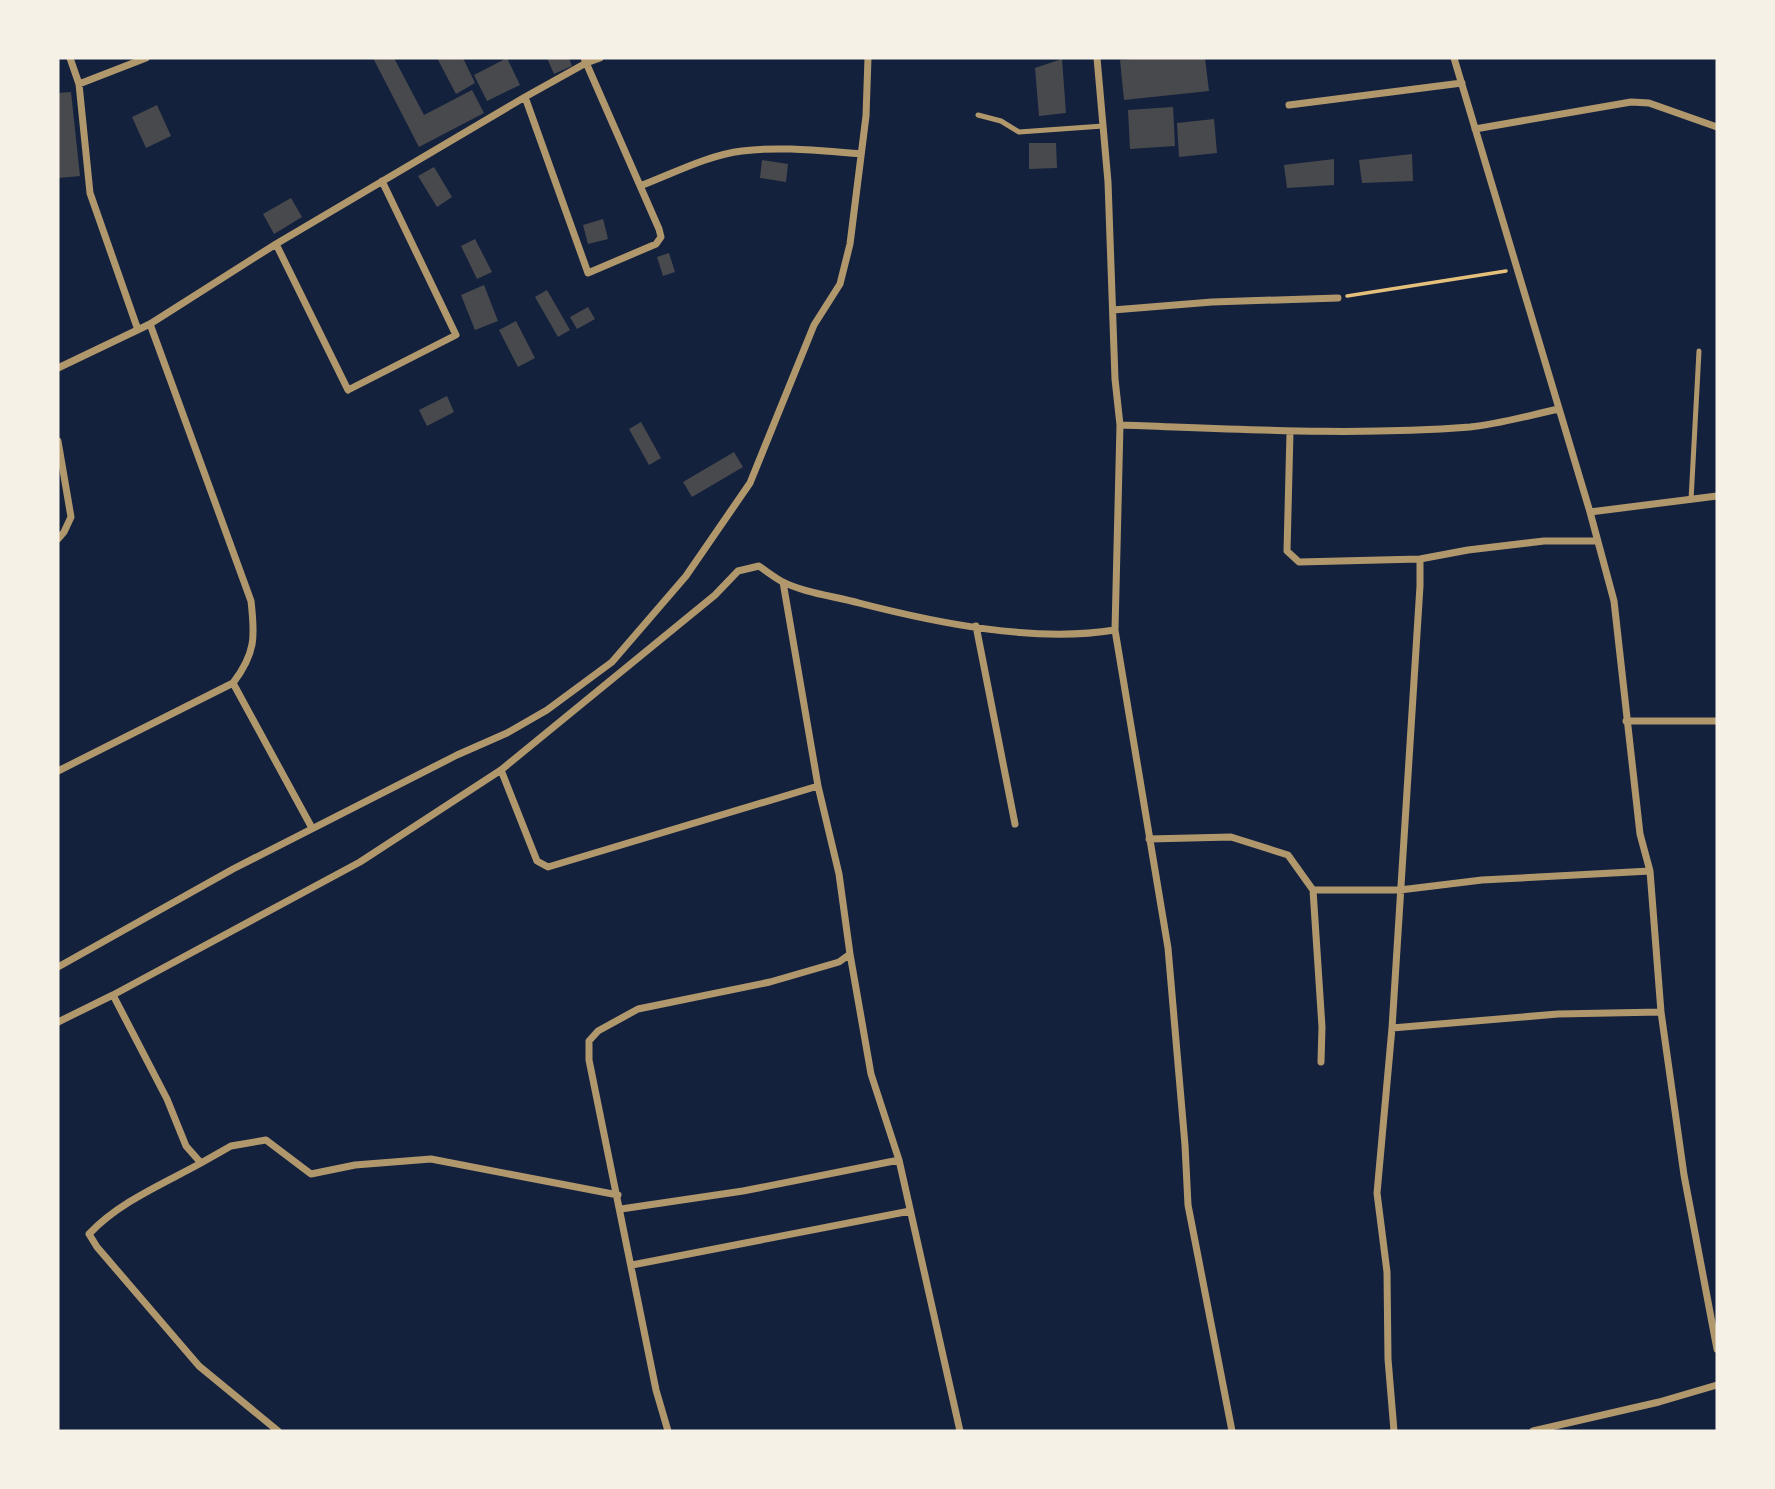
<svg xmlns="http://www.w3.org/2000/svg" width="1775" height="1489" font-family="Poppins,sans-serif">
  <rect width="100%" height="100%" fill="#14213d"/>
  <path fill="#48494c" d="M373,58h21l30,57 48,-25 12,23 -65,34z
    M437,58h26l12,25 -19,11z
    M507,58l13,27 -33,16 -13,-26z
    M547,58h22l3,8 -18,8z
    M1140,58h65l4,33 -85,9 -4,-40z
    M1062,59l4,54 -27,3 -4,-48z
    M71,92l9,84 -21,2 -1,-85z
    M157,105l14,31 -25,12 -14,-31z
    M1173,107l2,39 -45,3 -2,-39z
    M1214,119l3,34 -38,4 -2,-34z
    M1029,143h27l1,25 -28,1z
    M1412,154l1,27 -51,2 -3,-23z
    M1334,159v26l-47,3 -3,-23z
    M762,160l26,4 -2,18 -26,-4z
    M434,167l18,30 -15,10 -19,-31z
    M291,198l11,19 -28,17 -11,-20z
    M603,219l5,20 -20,5 -5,-19z
    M475,239l17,33 -15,7 -16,-33z
    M669,253l6,19 -12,4 -6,-19z
    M484,285l14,36 -23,9 -14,-35z
    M547,290l23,40 -12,7 -23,-40z
    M588,307l7,12 -18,10 -7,-12z
    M516,321l19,37 -17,9 -19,-37z
    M447,396l7,16 -27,14 -8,-16z
    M641,422l20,36 -12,7 -20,-36z
    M734,452l9,15 -51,30 -9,-15z"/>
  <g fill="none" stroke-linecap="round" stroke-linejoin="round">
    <path stroke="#e5c07b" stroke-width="3.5" d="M1347,296l159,-25"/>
    <path stroke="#b1986c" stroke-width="5" d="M978,115l23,6 18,11 84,-6
      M1691,500l8,-149"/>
    <path stroke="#b1986c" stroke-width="7" d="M70,58l9,26 11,109 48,137
      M1097,58l11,124 7,197 5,46 -5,205 53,318 17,197 3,60 44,226
      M1454,58l136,454 24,89 26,233 10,37 11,141 23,163 33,174
      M79,84l67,-26
      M525,97l63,176 68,-29 5,-7 -2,-8 -75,-171
      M1289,105l173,-22
      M1475,129l156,-27 18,1 68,24
      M640,186c32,-12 68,-31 102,-35 40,-5 79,0 119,3
      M276,244l72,146 108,-55 -74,-154
      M1113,310l99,-8 126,-4
      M58,368l92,-44 126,-80 249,-147 61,-34 14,-5
      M1120,425c116,4 234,11 350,2 30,-3 60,-12 89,-18
      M1290,432l-3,119 12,11 121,-3 48,-9 76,-9h53
      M58,441l13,76 -7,15 -6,7
      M1590,512l127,-16
      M976,626l39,198
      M233,683l79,145
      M1626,721h91
      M501,770l36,91 11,6 270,-81
      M58,771l175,-88c23,-30 22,-47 18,-82l-101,-277
      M1149,839l82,-2 57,18 25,35h87l82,-10 168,-9
      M1313,890l9,137 -1,35
      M850,954l21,120 28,86 61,271
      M58,967l175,-98 224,-114 50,-22 40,-23 65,-48 74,-86 64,-93 64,-158 26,-41 10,-40 16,-128 2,-58
      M113,995l54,104 19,47 15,17 30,-17 35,-6 45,34 44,-9 76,-6 187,36
      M58,1022l55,-27 247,-133 141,-92 214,-175 23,-24 21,-5c7,5 15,11 22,15 23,12 53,15 78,22 78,20 175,40 256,27
      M1392,1028l166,-14 103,-2
      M201,1163c-38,21 -82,39 -112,71l8,13 102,119 79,65
      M621,1209l122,-18 156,-31
      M632,1265l278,-54
      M668,1431l-12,-41 -67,-330v-19l9,-10 40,-22 132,-27 69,-20 11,-8 -11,-80 -21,-88 -35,-204
      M1394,1431l-6,-72 -1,-87 -10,-79 15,-165 28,-442v-27
      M1533,1431l126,-29 58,-17"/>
  </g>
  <rect width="1775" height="1489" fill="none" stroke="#f6f1e7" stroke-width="119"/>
</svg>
